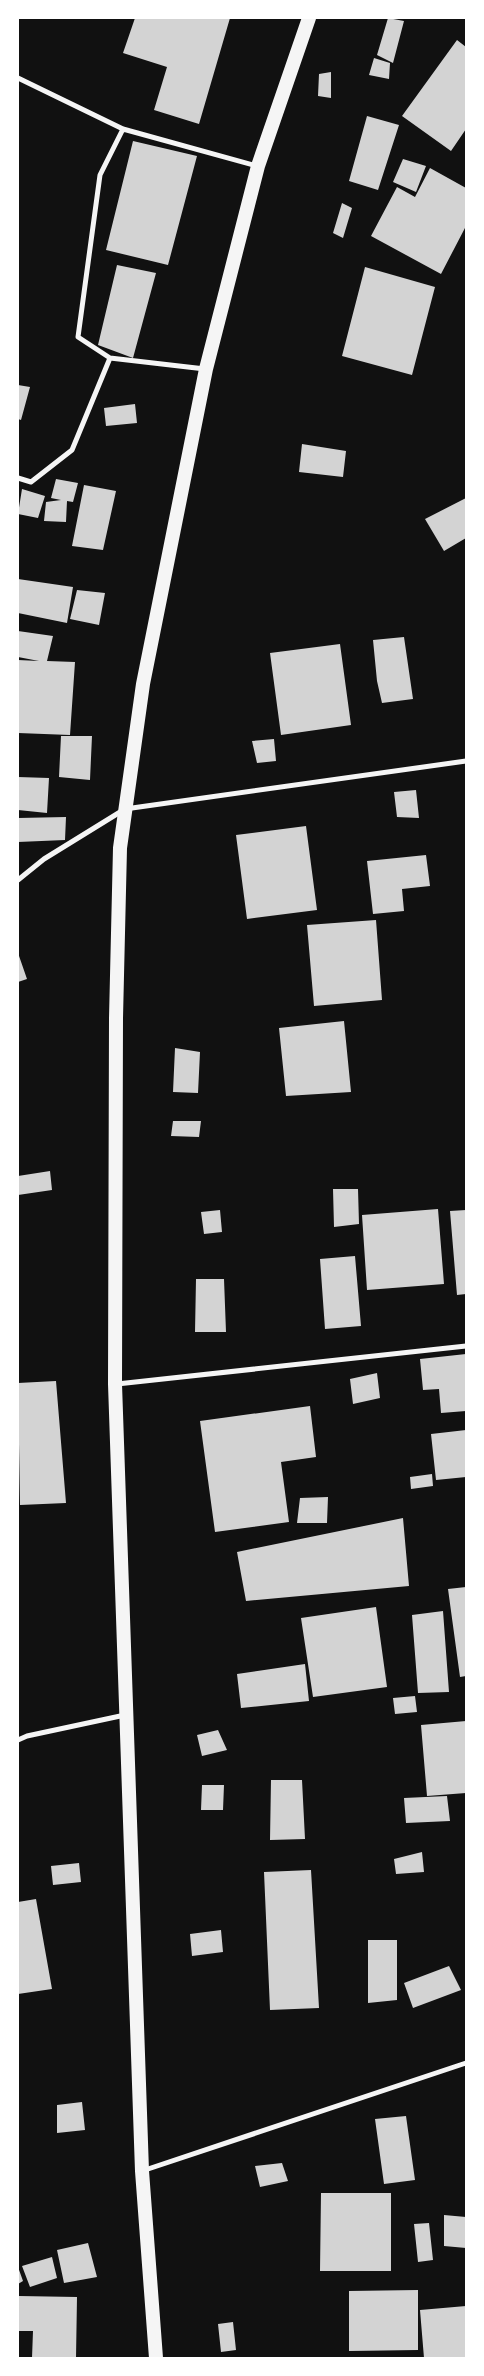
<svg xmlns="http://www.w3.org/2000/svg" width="484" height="2376" font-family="'Noto Serif',serif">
  <rect width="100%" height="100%" fill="#111"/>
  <path fill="#d3d3d3" d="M135,18h95l-31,106 -45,-14 13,-43 -44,-14z
    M388,18l16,3 -11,42 -16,-8z
    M457,40l9,7v82l-15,22 -49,-35z
    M374,58l16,5 -1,16 -20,-4z
    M331,72v26l-13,-2 1,-22z
    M367,116l32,9 -21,65 -29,-9z
    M133,141l64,15 -29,109 -62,-15z
    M403,159l23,7 -10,26 -23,-10z
    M430,168l36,20v38l-25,48 -70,-38 26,-49 18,10z
    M342,203l10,5 -9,30 -10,-5z
    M117,265l39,8 -23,85 -35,-13z
    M365,267l70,20 -23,88 -70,-19z
    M18,385l12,2 -9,33 -3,-1z
    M135,404l2,19 -31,3 -2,-18z
    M302,444l44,7 -3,26 -44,-5z
    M56,479l22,4 -5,19 -6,-1 -1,21 -22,-1 2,-19 15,-2 -10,-2z
    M84,485l32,6 -13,59 -31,-4z
    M22,489l23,7 -7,22 -20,-4z
    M466,498v40l-22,13 -19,-32z
    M18,579l55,8 -6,36 -49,-10z
    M77,590l28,3 -6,32 -29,-6z
    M18,631l35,5 -6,25 28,1 -5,73 -52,-2v-73l21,1 -21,-4z
    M404,637l9,62 -31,4 -5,-22 -4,-41z
    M340,644l11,81 -70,10 -11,-82z
    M61,736h31l-2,44 -31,-3z
    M274,739l2,22 -19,2 -5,-22z
    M18,777l31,1 -2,35 -29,-3z
    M416,790l3,28 -22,-1 -3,-25z
    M66,817l-1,23 -47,2v-24z
    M306,826l11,84 -70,9 -11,-84z
    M426,855l4,31 -28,3 2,22 -31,3 -6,-53z
    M376,920l6,80 -68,6 -7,-81z
    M18,953l9,26 -9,3z
    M344,1021l7,71 -65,4 -7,-68z
    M175,1048l25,4 -2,41 -25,-1z
    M173,1121h28l-2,16 -28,-1z
    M50,1171l2,19 -34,5v-19z
    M333,1189h25l1,35 -25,3z
    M438,1209l6,75 -77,6 -5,-75z
    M220,1210l2,22 -18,2 -3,-22z
    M466,1210v84l-9,1 -7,-84z
    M355,1256l6,70 -36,3 -5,-70z
    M196,1279h28l2,53h-31z
    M466,1354v57l-25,2 -2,-24 -16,1 -3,-31z
    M377,1373l3,25 -27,6 -3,-25z
    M56,1381l10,122 -46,2 -2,-122z
    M310,1406l6,51 -35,5 8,60 -74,10 -15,-111z
    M466,1430v47l-30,3 -5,-46z
    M432,1474l1,12 -22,3 -1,-12z
    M328,1497l-1,26h-30l3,-25z
    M403,1518l6,68 -163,15 -9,-49z
    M466,1587v89l-6,1 -12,-88z
    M376,1607l11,80 -74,10 -12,-79z
    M443,1611l6,81 -31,1 -6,-78z
    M305,1664l4,37 -68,7 -4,-34z
    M415,1696l2,16 -22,2 -2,-16z
    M466,1721v72l-39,3 -6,-71z
    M218,1730l9,20 -25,6 -5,-21z
    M271,1780h31l3,59 -35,1z
    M202,1785h22l-1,25h-22z
    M447,1796l3,25 -44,2 -2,-25z
    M422,1852l2,20 -28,2 -2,-15z
    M79,1863l2,19 -28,3 -2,-19z
    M311,1870l8,138 -49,2 -6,-138z
    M36,1899l16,90 -34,5v-92z
    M221,1930l2,22 -31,4 -2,-22z
    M368,1940h29v60l-29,3z
    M449,1966l12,24 -48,18 -9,-25z
    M82,2102l3,28 -28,3v-28z
    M406,2116l9,64 -31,4 -9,-65z
    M282,2163l6,18 -28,6 -5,-21z
    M321,2193h70v78h-71z
    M444,2215l22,2v31l-22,-2z
    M429,2223l4,37 -15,2 -4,-38z
    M88,2243l9,34 -33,6 -7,-33z
    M52,2257l5,21 -27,9 -8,-21z
    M18,2267l5,14 -5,3z
    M418,2290v60l-69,1v-60z
    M19,2296l58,1 -1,61h-44l1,-27h-15z
    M466,2306v52h-42l-4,-48z
    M233,2322l3,28 -15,2 -3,-28z"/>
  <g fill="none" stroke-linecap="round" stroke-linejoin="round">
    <path stroke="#f5f5f5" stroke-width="5" d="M18,78l105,51 134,37
      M123,129l-23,46 -22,162 32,21 95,11
      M18,478l13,4 41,-32 38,-92
      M18,880l26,-21 81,-50 341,-48
      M117,1384l349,-38
      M18,1740l9,-4 98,-21
      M142,2171l324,-108"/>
    <path stroke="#f5f5f5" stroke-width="14" d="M156,2358l-14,-187 -27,-787 1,-366 4,-170 23,-164 63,-315 52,-203 51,-148"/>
  </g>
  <rect width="484" height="2376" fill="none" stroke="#ffffff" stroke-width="38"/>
</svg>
